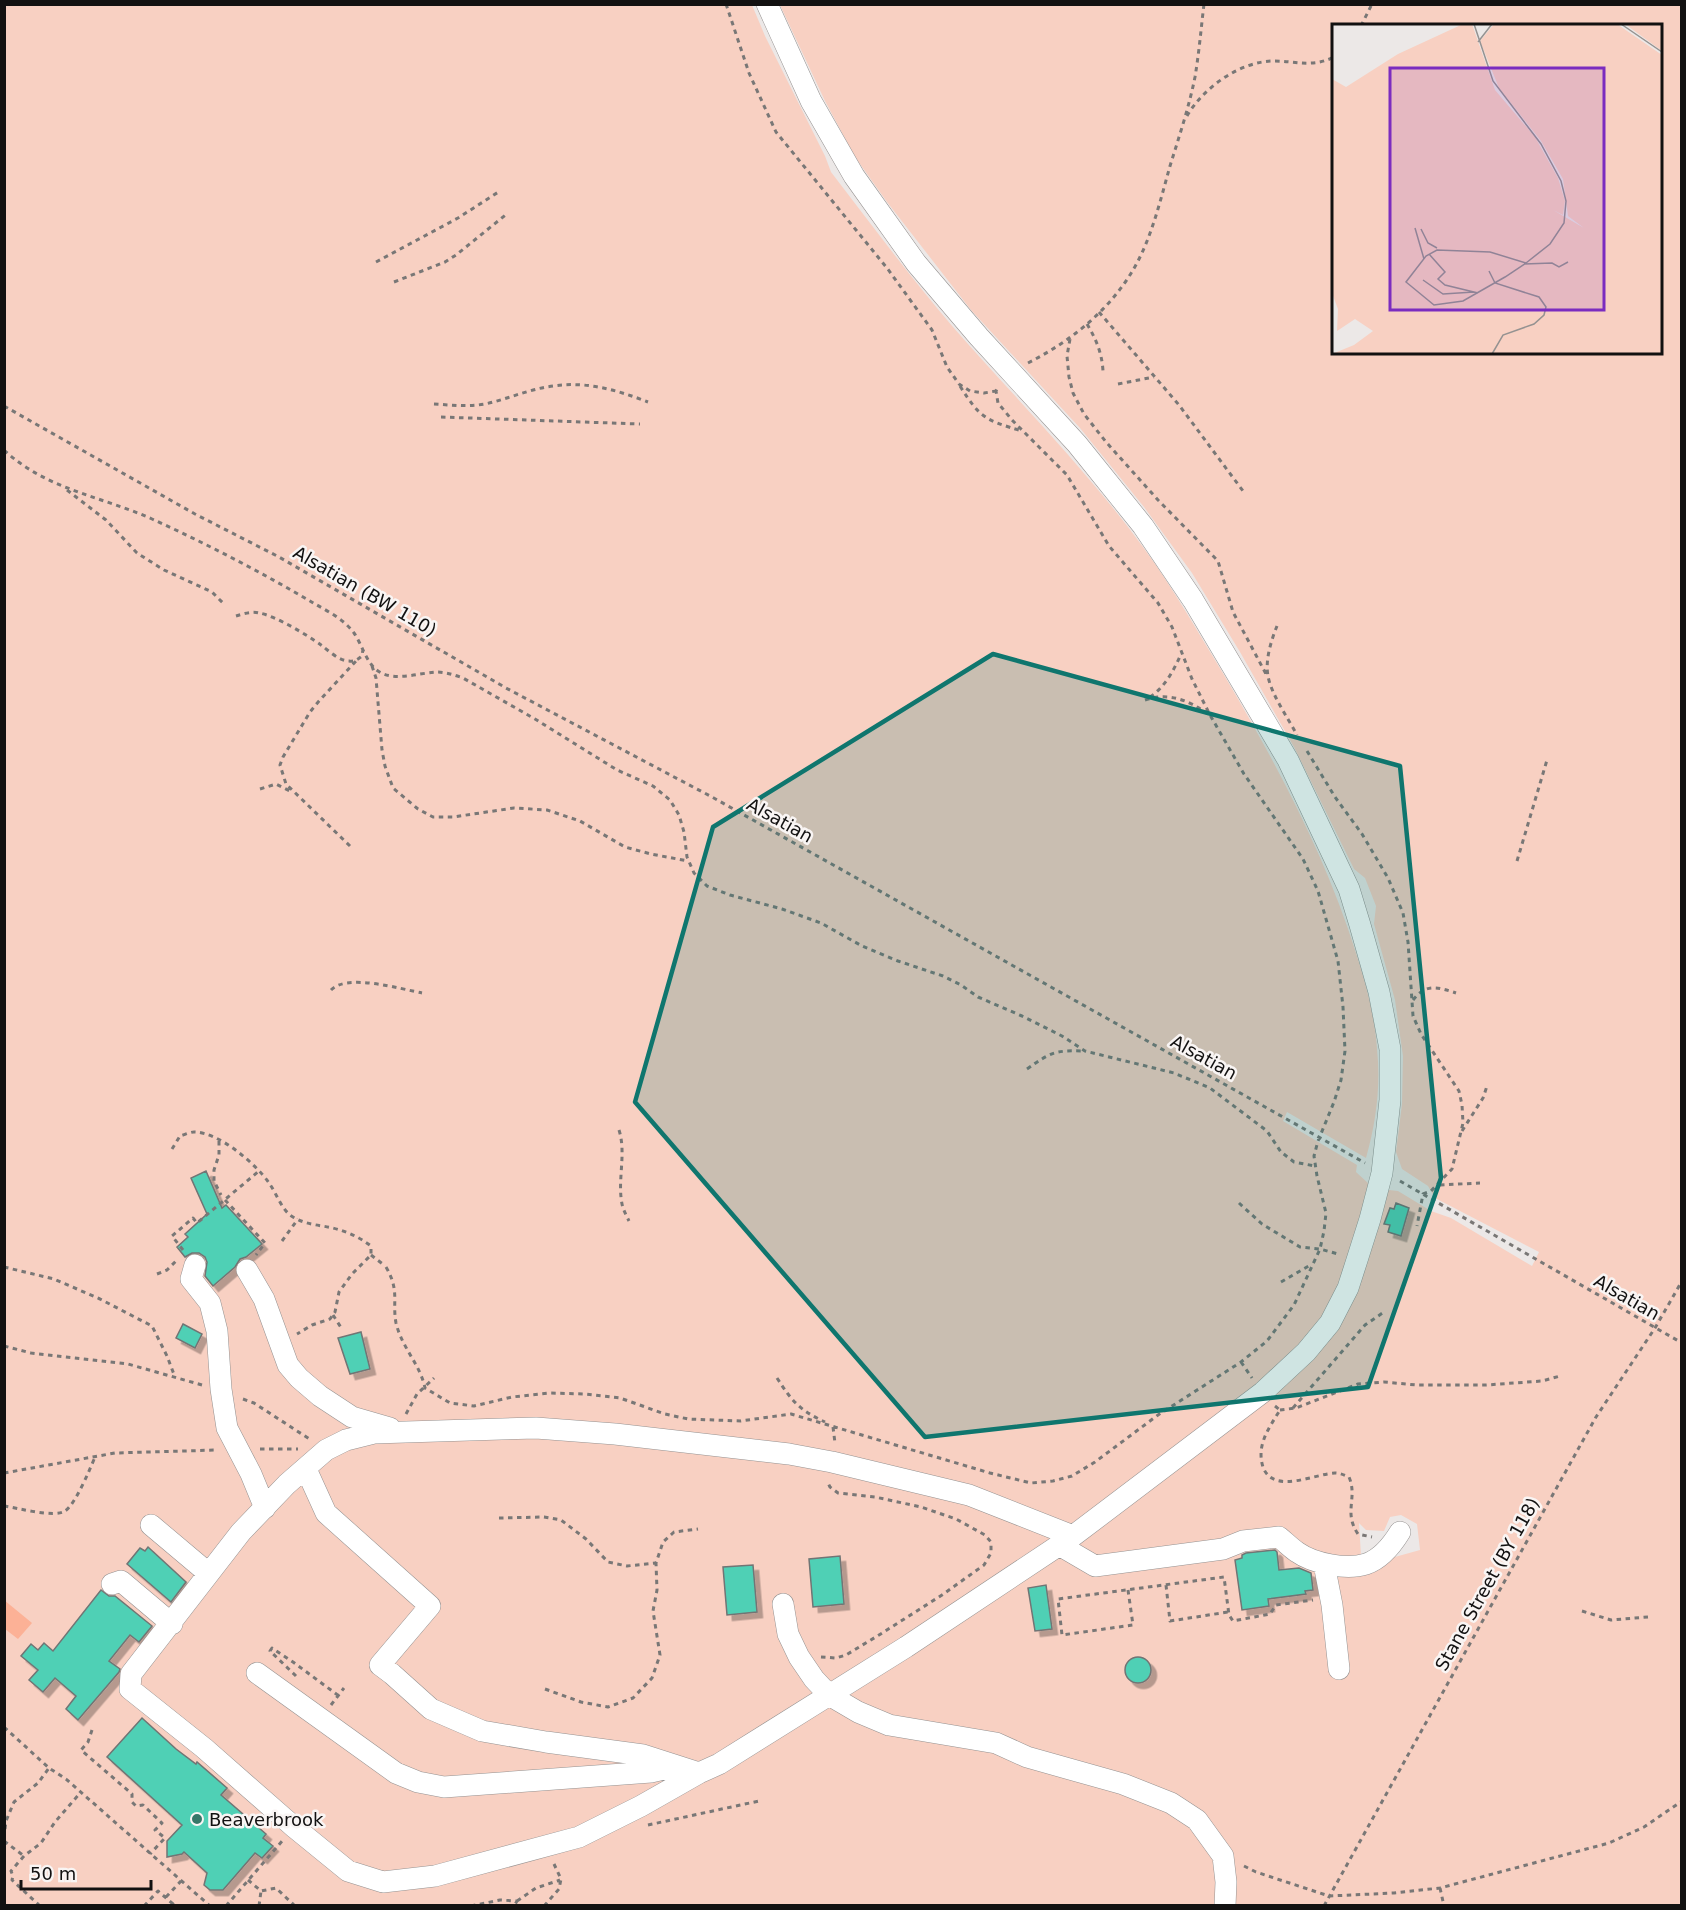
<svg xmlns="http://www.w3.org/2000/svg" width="1686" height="1910" font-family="'DejaVu Sans',sans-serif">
  <defs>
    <filter id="shadow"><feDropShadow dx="5.5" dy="5.5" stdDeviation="0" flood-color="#0004"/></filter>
  </defs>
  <rect width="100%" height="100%" fill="#ece8e7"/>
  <path fill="#f8d0c2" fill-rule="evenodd" d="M4,5h748l13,31 60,120 6,16c40,52 79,105 122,155 64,73 133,142 190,220 30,41 55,85 81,128 52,88 101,179 132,278 10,31 19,63 21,96 4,36 -1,74 -11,109l-79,-46 -4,9 74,44 -1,7 12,11 1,9 13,5 7,-7 9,1 33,20 20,7 81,48 7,-14 -104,-54 -7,-12 -26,-17 -6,-17 6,-48 1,-48 -8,-56 -21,-76 2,-18 -11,-28 -11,-9 -60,-122 -54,-95 -48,-79 -48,-66 -64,-79 -109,-118 -84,-108 -32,-45 -30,-56 -45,-96h901v1900h-1676zM1334,26h326v326h-326zM1401,1515l16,9 3,26 -36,10 -22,12 -3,-49 7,7 18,1 6,-14z"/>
  <path fill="#fcb196" d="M4,1600l28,23 -14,16 -13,-10z"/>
  <path fill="#4fd0b5" stroke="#717574" stroke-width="1.5" filter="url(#shadow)" d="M206,1171l16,37 4,-3 36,39 -16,13 -6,2 -5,8 -22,19 -8,-10 2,-14 -2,-5 -6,-4h-7l-7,4 -8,-10 11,-10 -3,-3 22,-20 -16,-36z
    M1396,1203l13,5 -8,28 -13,-4 2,-7 -6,-1 6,-16 4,1z
    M183,1324l19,10 -7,14 -19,-10z
    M361,1332l9,37 -20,5 -12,-36z
    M148,1547l38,35 -15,20 -44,-38 13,-16 5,3z
    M1275,1550l2,2 2,18 20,-2 12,5 2,17 -8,1 1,3 -38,5 1,7 -27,4 -7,-50 7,-2v-3l4,-2z
    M840,1556l4,48 -31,3 -4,-48z
    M753,1565l4,47 -30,3 -4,-48z
    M1046,1585l6,44 -17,2 -7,-43z
    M101,1590l8,6h6l37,30 -13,16 -9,-7 -21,26 11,8 -1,3 -41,48 -12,-11 10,-13 -21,-18 -12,14 -14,-12 9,-10 -17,-14 10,-12 7,6 6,-7 9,8z
    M1125 1670a13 13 0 1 1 26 0a13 13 0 1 1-26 0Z
    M142,1718l34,31 20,15 1,-2 30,26 -6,7 45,39 -3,4 10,8 -11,12 -7,-5 -32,37h-13l-6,-5 3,-12 -23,-21 -2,2 -15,3v-16l15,-16 -75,-68z"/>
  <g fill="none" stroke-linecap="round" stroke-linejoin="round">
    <defs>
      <path id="minor" d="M767,4l44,97 43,75 62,87 63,74 98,107 66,82 50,74 95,160 61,129 11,36 19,67 11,57v51l-8,73 -12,46 -13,41 -9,28 -18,35 -24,29 -43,40 -190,144 -167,111 -187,117 -20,9 -58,33 -62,31 -144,39 -52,6 -35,-11 -54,-44 -90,-79 -74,-59 1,-15 110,-142 46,-48 39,-34 20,-10 28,-7 162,-5 79,6 174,20 43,8 137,33 104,41
        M195,1265l-4,14 19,24 7,28 4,58 6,39 24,46 14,34
        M247,1270l17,29 24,66 11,13 21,18 32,21 38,11
        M306,1469l20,44 104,93 -50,59 12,9 39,35 51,22 64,11 97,13 56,18
        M151,1525l57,48
        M1059,1545l36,21 128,-17 20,-8 36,-4c6,5 12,11 18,15 17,12 50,18 69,12 15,-5 26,-19 34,-32
        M1324,1564l8,41 7,64
        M112,1584l9,-3 51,43
        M783,1604l5,30 11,23 15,22 15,16 29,17 31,13 107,18 31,14 96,27 48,19 26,17 26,36 3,26 -1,24
        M257,1673l139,100 22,9 26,5 207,-15 26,-6"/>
    </defs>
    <use href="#minor" stroke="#959291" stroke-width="22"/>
    <path stroke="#797776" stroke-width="3" stroke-dasharray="4.5 4.5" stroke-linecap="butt" d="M726,4l23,69 27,59 111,136 45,62 15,37 12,17 11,7 14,2 12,-2
      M1361,26l11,-22
      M1187,116c16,-28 53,-55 87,-55 22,0 38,7 60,-4
      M376,262l82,-44 42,-27
      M394,282l51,-20 11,-7 52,-42
      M1099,312l80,93 64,86
      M1087,324c9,15 15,29 16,47
      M1070,339l-3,17 2,21 4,16 11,21 22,28 52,58 60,61 15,51 33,62
      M1028,363c45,-23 86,-56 110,-102 15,-29 23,-63 32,-95 9,-29 19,-59 25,-89 4,-24 6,-48 9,-73
      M1118,384l36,-7
      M960,386c20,32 25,34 62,45
      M434,404c17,1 34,3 51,0 23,-5 44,-15 68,-18 34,-5 64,4 95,16
      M4,406l191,108 84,43 227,131 206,109 653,366
      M441,417l199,7
      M4,450c43,40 97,46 148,69 53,24 107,52 158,82 15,9 33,17 44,32 8,11 12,30 24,38 16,11 41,2 58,1 10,0 18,3 27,6l72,41 82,51 36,16 17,14 9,15 5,17 3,25 7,16 13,13 23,9 52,14 39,14 41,23 36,15 45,15 18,9 17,12 44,19 40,20 23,15 89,22 36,15 57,43 14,21 13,10 21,4
      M67,490l39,30 31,33 27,17 48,22 11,11
      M236,616c7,-2 15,-5 23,-3 15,2 50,23 62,32 8,6 18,16 28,16 6,1 9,-2 13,-5l1,-7
      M1277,626c-6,15 -12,34 -9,50 3,18 20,42 29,59
      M372,666l4,12 6,72 3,16 8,22 25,21 15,8h20l61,-9 33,2 33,11 45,26 26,7 37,7
      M1150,697c15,-10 24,-27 31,-43
      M1145,700c24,-8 43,0 63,14
      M1307,751l28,46 27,37 26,44 15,35 5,29 5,74 8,18 38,57 3,14 1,18 -11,46 -21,22 -8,3 -6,32
      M260,789l16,-5 16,8
      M350,846l-64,-62 -6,-19 3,-8 27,-45 9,-11 37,-40
      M1517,861l30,-101
      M331,990c16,-17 70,-1 91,3
      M1413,1000c13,-17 25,-13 43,-7
      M1027,1069c23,-16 27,-19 56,-18
      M619,1130c8,25 -3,53 4,78 2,5 4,9 6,13
      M1462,1131l21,-33 4,-12
      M219,1141v14l-5,15v11l7,14
      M172,1149l8,-13c4,-1 10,-4 14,-4 25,0 62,32 75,51 8,11 13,28 24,34 13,8 27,8 40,11 15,4 26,9 38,18v9l-19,19 -13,18 -4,20 -5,7 -18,6 -15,9
      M1400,1181l282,162
      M1440,1185l40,-2
      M225,1200l40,43 -9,12
      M1239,1203l23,21 38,23 20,2 18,5
      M282,1241l16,-22
      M183,1250l-11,-14 21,-18 4,5 62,-52
      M371,1255l13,10
      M4,1267l50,12 46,20 52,27 15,30 8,21
      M386,1267c14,24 6,34 10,56 6,25 24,41 29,65l25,15 24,3 38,-9 37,-4 37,1 34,4 45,16 23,5 53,2 50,-7 199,59 41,10 22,-2 19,-5 23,-14 63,-47 83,-53 26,-21 27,-36 26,-56 4,-18 2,-18 -9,-37 -3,-20 4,-15 16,-39 7,-22 4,-29 -2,-44 -5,-46 -20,-70 -15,-32 -59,-85 -34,-59 -18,-36 -20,-52 -14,-24 -49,-57 -42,-71 -55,-55 -14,-17 -2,-12 2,-4
      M157,1274l10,-4 9,-9
      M1281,1282l31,-18
      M333,1315l9,14
      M4,1346l27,7 97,11 74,21
      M1241,1362l11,16
      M777,1378c15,23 22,32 48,44
      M243,1399l11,4 57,37
      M1275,1406l5,4c-11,18 -24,35 -17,57 10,28 51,7 72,6 5,0 9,2 14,4 9,21 -6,35 9,57l14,3
      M1293,1408l72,-83 19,-13
      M1280,1410l16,-2 62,-24 26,-2 33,3h69l56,-4 18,-5
      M406,1414l11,-20 17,-16
      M833,1427l2,16
      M260,1449h38
      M4,1473l111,-20 102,-3
      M4,1506c14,2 50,12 61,5 10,-6 25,-42 30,-54
      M499,1518l45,-1 17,3 25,19 22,23 19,4 29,-3
      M1166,1585l4,36 58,-9
      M1128,1590l5,35 -71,10 -4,-36 166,-22 5,38 4,6 37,-7 6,-9 37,-5
      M1582,1611l29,9 37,-3
      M821,1657l15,1 10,-3 33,-20 63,-40 42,-30 7,-12v-11l-6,-7 -29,-16 -35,-12 -46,-10 -37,-4 -8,-6 -3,-6
      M296,1676l-26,-25 2,-3 21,14 46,34
      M545,1689l36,13 27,5 25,-9 19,-20 8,-23 -7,-44 4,-21 -1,-27 7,-21 11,-10 24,-3
      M331,1705l13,-17
      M4,1727l45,41 17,11 144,127
      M92,1730l-4,12 -7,8 51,44v8l4,4 7,-1 19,18 -7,7 10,8 -15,16
      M648,1825l111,-24
      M4,1838l2,-17 8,-19 24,-19 11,-15
      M4,1841l20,15
      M1244,1866l12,6 73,24 65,-3 46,-5 169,-45 35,-16 38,-26
      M248,1880l13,11 15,-3 19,18
      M1440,1888l4,18
      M166,1897l15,-16
      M517,1901l19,-13 24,-8
      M40,1906l-28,-26 1,-4 -2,-5 13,-15 17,-13 14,-21 26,-30
      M144,1906l14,-15 15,13 -1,2
      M226,1906l57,-66
      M259,1906l2,-15
      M471,1906l29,-6 17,1 -3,5
      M544,1906l15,-17 2,-10 -7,-15
      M1324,1906l272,-489 59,-89 27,-47"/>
    <use href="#minor" stroke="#fff" stroke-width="21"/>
  </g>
  <path fill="#0f766e" fill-opacity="0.2" stroke="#0f766e" stroke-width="4.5" stroke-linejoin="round" d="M993,654l407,112 41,412 -73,209 -443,50 -290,-335 78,-275z"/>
  <circle fill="#357869" stroke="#f9f5f4" stroke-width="2" cx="197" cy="1819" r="6"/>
  <g text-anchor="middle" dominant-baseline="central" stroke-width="5" stroke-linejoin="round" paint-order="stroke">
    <g font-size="18" fill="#121111" stroke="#f9f5f4">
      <text transform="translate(365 591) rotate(30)">Alsatian (BW 110)</text>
      <text transform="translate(780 820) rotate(29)">Alsatian</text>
      <text transform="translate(1204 1057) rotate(29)">Alsatian</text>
      <text transform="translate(1627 1297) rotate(30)">Alsatian</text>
      <text transform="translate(1487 1584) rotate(-61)">Stane Street (BY 118)</text>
    </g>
    <g font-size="18" fill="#121111" stroke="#f9f5f4" text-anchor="start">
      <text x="209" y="1819">Beaverbrook</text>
    </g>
  </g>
  <g transform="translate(1332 24)">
    <rect width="330" height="330" fill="#ece8e7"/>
    <path d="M131,0h9l23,66 40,47 23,41 7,23 -2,14 -10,-5 31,18 -16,-12 -5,-37 -22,-38 -42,-53 -19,-47 14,-17h123l45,31v299h-330l22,-9 19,-14 -18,-12 -18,12 1,-22 -6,-16v-214l14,8 52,-33zM293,0h37v27z" fill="#f8d0c2"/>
    <path fill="none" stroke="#959291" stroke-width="1.5" d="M142,0l19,57 48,63 20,37 5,20 -2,22 -14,21 -24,19 -21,14 -42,24 -29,4 -28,-23 20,-26 11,-6 53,2 36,11M289,0l41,28M146,18l14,-18M83,204l9,31M89,205l7,14 9,5M97,230l16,18 -7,7 7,6 33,8M192,240l28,-1 7,4 9,-5M157,247l6,12 44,14 7,10 -2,8 -10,9 -31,11 -11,19M91,256l20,14 31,-2"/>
    <path fill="#7b2cbf" fill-opacity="0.15" stroke="#7b2cbf" stroke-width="3" d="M58,44h214v242h-214z"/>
    <rect width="330" height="330" fill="none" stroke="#121111" stroke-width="3"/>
  </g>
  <rect width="1686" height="1910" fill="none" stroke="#121111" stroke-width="12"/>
  <path d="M21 1880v9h130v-9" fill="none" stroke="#121111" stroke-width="3"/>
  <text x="30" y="1880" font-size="18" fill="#121111" stroke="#f9f5f4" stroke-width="4.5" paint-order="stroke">50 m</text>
</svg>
